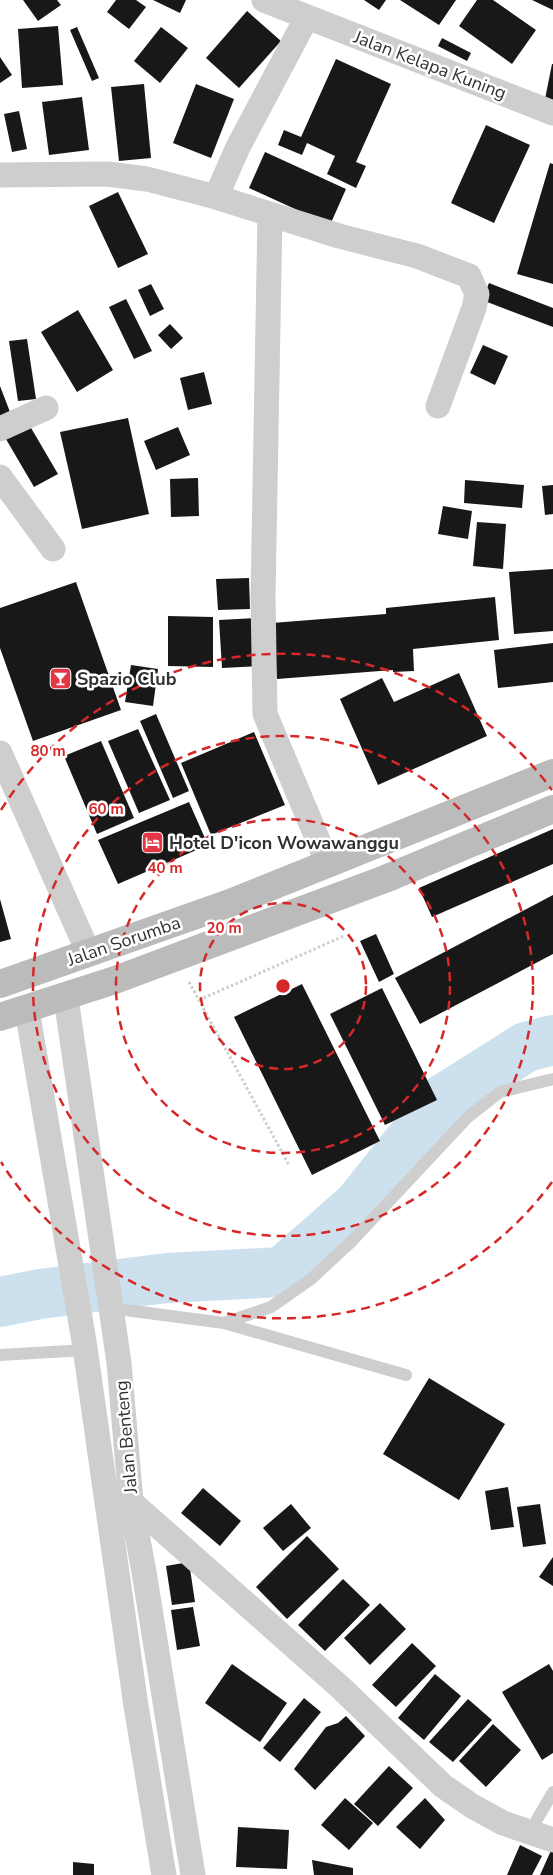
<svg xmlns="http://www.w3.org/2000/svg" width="553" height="1875" font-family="'Nunito Sans',sans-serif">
  <rect width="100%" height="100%" fill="#fff"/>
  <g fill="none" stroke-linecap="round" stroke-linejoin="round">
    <path stroke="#cce1ed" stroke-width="50" d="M0,1302l40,-8 127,-16 115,-6 76,-67 84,-105 84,-53 27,-7"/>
  </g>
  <path fill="#181818" d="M23,0h34l4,5 -23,16z
    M116,0h20l10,7 -17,22 -22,-17z
    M153,0h33l-6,13z
    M364,0h22l-7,10z
    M400,0h56l-17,25z
    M477,0h16l43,30 -24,34 -53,-38z
    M532,0h21v10z
    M247,11l34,30 -42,47 -33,-30z
    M58,26l5,59 -41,3 -4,-59z
    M77,27l22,51 -7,3 -22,-51z
    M161,27l27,21 -28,35 -26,-22z
    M442,38l29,15 -4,8 -29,-15z
    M0,57l12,18 -12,8z
    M336,59l55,25 -35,78 10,4 -10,22 -29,-14 8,-18 -28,-13 -5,12 -24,-10 6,-15 17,7z
    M552,64h1v36l-8,-1z
    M144,84l7,74 -32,3 -8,-74z
    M196,84l38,15 -23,59 -38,-15z
    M82,97l7,53 -40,5 -7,-53z
    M19,111l8,38 -15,3 -8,-38z
    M486,125l44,20 -36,78 -43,-20z
    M265,152l81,37 -16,36 -81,-37z
    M550,163l3,1v120l-36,-10z
    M118,192l30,62 -30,14 -29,-62z
    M489,283l64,25v19l-71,-27z
    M151,284l13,25 -14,7 -12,-26z
    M126,299l26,52 -18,8 -25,-52z
    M78,310l35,60 -36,22 -36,-60z
    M170,324l13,14 -12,11 -13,-14z
    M27,339l9,60 -18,2 -9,-60z
    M483,345l25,11 -13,29 -25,-12z
    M204,372l8,32 -24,6 -8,-32z
    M0,386l10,26 -10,4z
    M128,418l21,96 -67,15 -22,-97z
    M27,421l31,53 -24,13 -31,-53z
    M178,427l12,28 -34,15 -12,-29z
    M198,478l1,38 -28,1 -1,-38z
    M465,480l59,5 -2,23 -58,-5z
    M553,485v29l-8,1 -3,-29z
    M443,506l29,5 -4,28 -30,-5z
    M477,522l29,2 -3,45 -30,-3z
    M553,569v62l-39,3 -5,-62z
    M249,578l1,31 -32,1 -2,-31z
    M76,582l45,128 -88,31 -33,-93v-40z
    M495,597l4,43 -86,9 1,22 -21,1v-2l-116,9 -5,-56 114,-9v-6z
    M168,616l45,1v50l-45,-1z
    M256,618l4,48 -38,2 -3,-48z
    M553,643v39l-55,6 -4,-38z
    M131,665l27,4 -5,37 -28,-4z
    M459,673l28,63 -109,49 -38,-86 42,-21 12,24z
    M156,714l33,77 -16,7 -33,-77z
    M138,729l32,71 -31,13 -31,-72z
    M254,732l31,73 -74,30 -30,-72z
    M101,741l33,77 -37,16 -33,-78z
    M189,802l19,43 -90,39 -20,-44z
    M553,829v35l-121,53 -13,-29z
    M553,895v59l-133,70 -25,-46z
    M0,899l11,40 -11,3z
    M376,934l18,40 -15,8 -19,-41z
    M302,984l78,157 -68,34 -78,-158z
    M382,988l55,112 -52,25 -55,-111z
    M429,1378l76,46 -46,76 -76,-46z
    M508,1487l6,40 -23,3 -6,-39z
    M203,1488l38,33 -21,25 -39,-33z
    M291,1504l20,24 -28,23 -20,-23z
    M540,1504l6,40 -23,3 -6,-40z
    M307,1536l32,33 -52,50 -31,-32z
    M553,1557v29l-14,-9z
    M189,1562l6,40 -23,3 -6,-39z
    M343,1579l27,26 -45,46 -27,-26z
    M380,1603l26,26 -36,36 -26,-27z
    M193,1607l7,39 -23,4 -6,-40z
    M412,1643l24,23 -40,41 -24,-22z
    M232,1664l55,39 -27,39 -55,-39z
    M549,1664l4,7v82l-11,7 -40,-68z
    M435,1674l26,22 -37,44 -26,-22z
    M304,1698l17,14 -41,50 -17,-14z
    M468,1699l24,21 -39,42 -24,-20z
    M346,1716l19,20 -50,54 -21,-21 32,-42 12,-4z
    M493,1724l28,26 -35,37 -27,-26z
    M389,1766l24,22 -35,38 -24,-22z
    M345,1798l28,25 -24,27 -28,-25z
    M425,1798l20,22 -25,29 -24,-22z
    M238,1827l51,3 -2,39 -51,-2z
    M520,1845l22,11 -10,19h-25z
    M553,1846v29h-13z
    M312,1860l41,8v7h-39z
    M73,1862l21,2v11h-21z"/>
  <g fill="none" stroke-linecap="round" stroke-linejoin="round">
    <path stroke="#cecece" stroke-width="3" stroke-dasharray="2.5 2.5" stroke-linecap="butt" d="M189,982l100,183
      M199,1000l145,-64"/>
    <path stroke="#cecece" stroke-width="12" d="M110,1308l114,15 182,52
      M224,1323l47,-16 40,-28 41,-38 116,-124 32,-25 53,-13
      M0,1355l86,-5
      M529,1833l24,-41"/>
    <path stroke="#cecece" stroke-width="25" d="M264,0l289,113
      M0,175l107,-1 40,5 69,18 123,39 78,20 52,20 8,18 -3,14 -36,98
      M216,197l22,-50 69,-130
      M270,214l-7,383 2,117 63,150
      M0,429l46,-21
      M0,477l53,72
      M0,753l89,201
      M66,998l53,365 12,139 13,70 49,303
      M27,1010l57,331 52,365 28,169
      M131,1502l209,185 103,99 29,20 31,17 50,17"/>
    <path stroke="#bbb" stroke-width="28" d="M0,984l230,-81 323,-130
      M0,1017l115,-37 270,-101 168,-70"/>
  </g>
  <g fill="none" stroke="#d62828" stroke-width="2.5" stroke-dasharray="9 6">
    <circle cx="283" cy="986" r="83"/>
    <circle cx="283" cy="986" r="167"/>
    <circle cx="283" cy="986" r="250"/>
    <path d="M552 1182A333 333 0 0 1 1 1162M1 810A333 333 0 0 1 552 790"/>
  </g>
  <defs>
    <symbol id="bar-square" viewBox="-11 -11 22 22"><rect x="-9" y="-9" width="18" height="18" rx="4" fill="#e53646" stroke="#fff"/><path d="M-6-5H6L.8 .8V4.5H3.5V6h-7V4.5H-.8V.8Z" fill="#fff"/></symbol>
    <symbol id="hotel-square" viewBox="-11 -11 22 22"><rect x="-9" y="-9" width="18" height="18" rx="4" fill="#e53646" stroke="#fff"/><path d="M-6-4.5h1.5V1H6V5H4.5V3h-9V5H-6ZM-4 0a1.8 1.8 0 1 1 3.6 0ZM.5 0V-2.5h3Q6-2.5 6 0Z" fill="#fff"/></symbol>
  </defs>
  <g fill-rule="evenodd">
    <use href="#bar-square" x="48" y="666" width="25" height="25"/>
    <use href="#hotel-square" x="140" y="830" width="25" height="25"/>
  </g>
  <g text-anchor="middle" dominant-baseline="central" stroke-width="5" stroke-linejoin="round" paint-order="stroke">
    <g font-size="18" fill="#313131" stroke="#fff">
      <text transform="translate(430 65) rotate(21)">Jalan Kelapa Kuning</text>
      <text transform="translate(124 941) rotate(-19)">Jalan Sorumba</text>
      <text transform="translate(126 1437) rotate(-95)">Jalan Benteng</text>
    </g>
    <g font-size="18" font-weight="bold" fill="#313131" stroke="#fff" text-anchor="start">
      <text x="77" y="679">Spazio Club</text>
      <text x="169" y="843">Hotel D'icon Wowawanggu</text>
    </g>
  </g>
  <circle cx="283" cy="986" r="8" fill="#d62828" stroke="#fff" stroke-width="2.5"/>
  <g font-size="15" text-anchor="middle" font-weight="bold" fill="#d62828" stroke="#fff" stroke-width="5" stroke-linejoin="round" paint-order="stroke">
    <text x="48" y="756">80 m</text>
    <text x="106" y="814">60 m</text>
    <text x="165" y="873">40 m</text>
    <text x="224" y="933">20 m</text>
  </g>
</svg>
